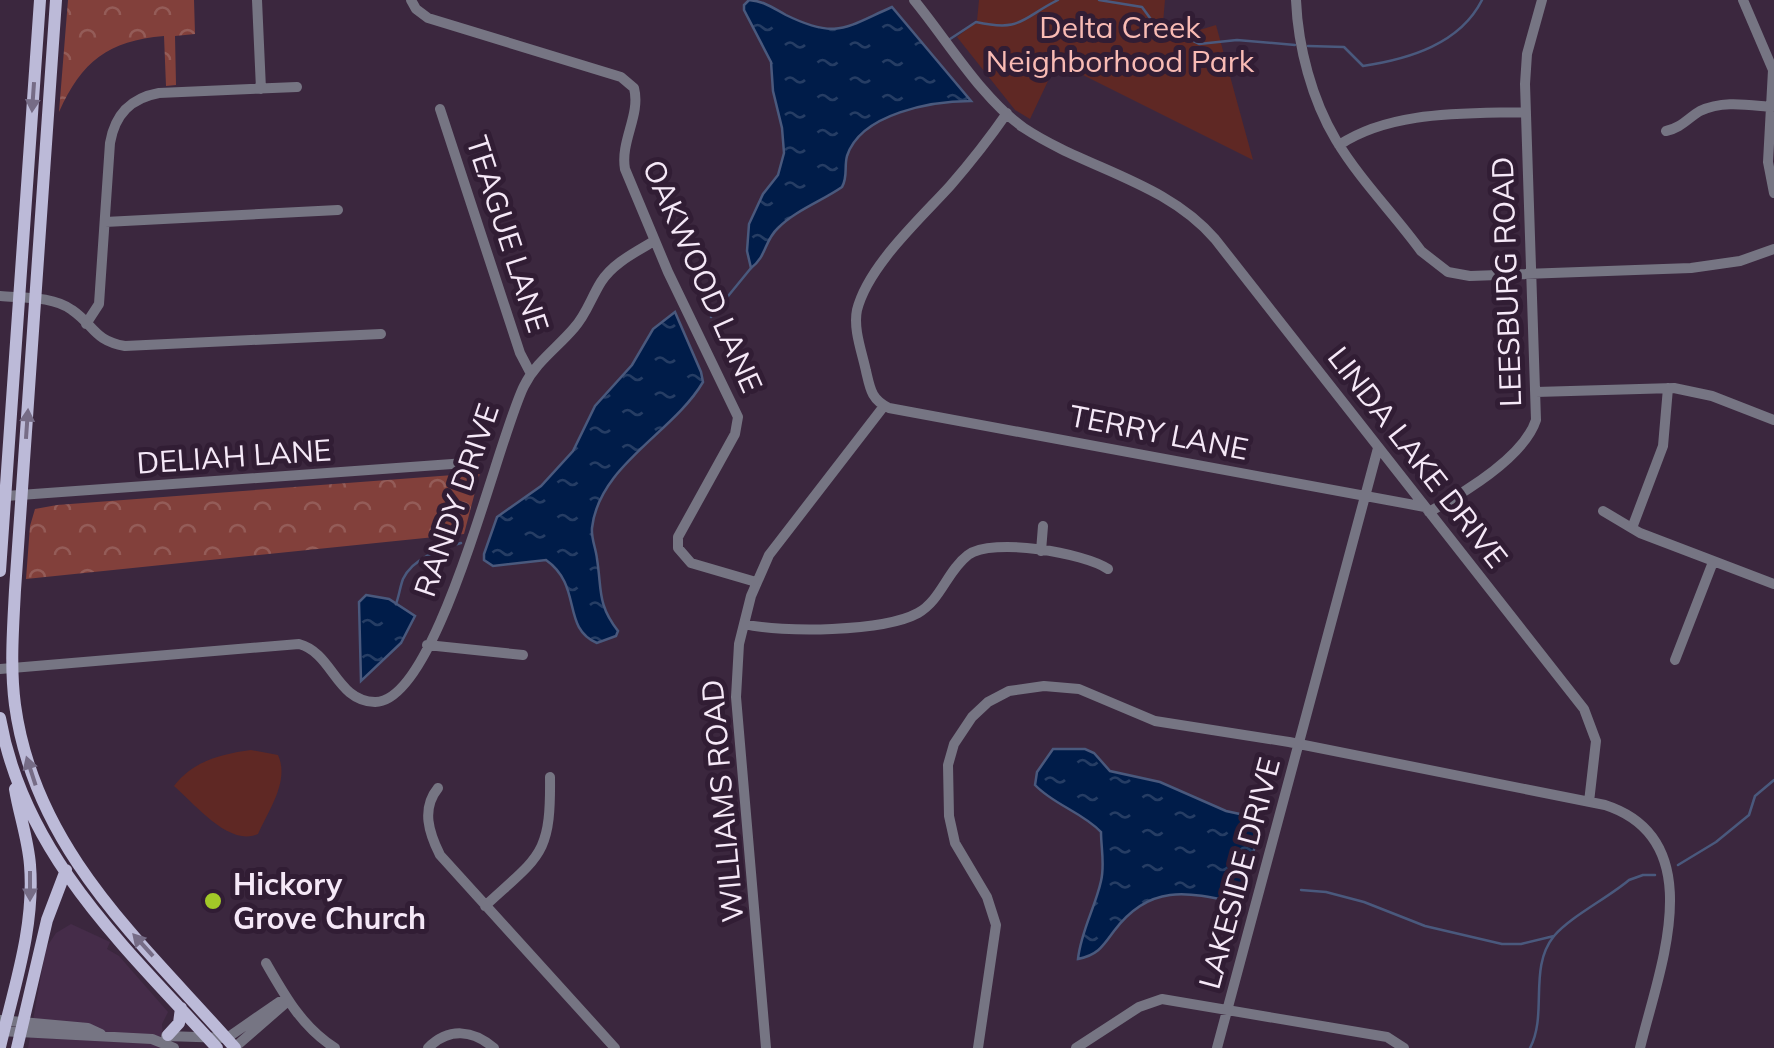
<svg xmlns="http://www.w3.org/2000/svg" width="1774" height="1048" font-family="Mulish,sans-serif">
  <defs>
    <pattern id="forest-crowns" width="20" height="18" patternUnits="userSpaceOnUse" patternTransform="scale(2.5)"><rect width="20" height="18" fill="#82403b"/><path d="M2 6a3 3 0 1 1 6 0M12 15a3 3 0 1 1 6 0" fill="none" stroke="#945c58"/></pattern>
    <pattern id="water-ripples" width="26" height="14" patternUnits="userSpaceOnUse" patternTransform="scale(2.5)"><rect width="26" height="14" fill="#001c49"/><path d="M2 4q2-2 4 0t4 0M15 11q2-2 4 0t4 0" fill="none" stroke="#263d64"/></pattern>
  </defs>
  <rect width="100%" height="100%" fill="#3b273e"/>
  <path fill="#452c49" d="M71,924l39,18 -3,7 12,7 49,56 -6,12 2,24h-136l18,-100 10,-15z"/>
  <path fill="url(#forest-crowns)" d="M68,0h126l1,34 -20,2 1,49 -10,1 -2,-50c-56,5 -82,25 -105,76z
    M480,473l-16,61 -438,45 4,-53 5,-17 22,-4z"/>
  <path fill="#5f2824" d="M979,0h186l-2,23 22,15 1,-4 30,-9 37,135 -196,-98 -27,57 -15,-9 -58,-73 20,-16z
    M251,750l27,5c12,26 -10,56 -20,79 -29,13 -63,-30 -84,-48 19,-25 47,-32 77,-36z"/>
  <path fill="url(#water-ripples)" stroke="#4a597d" stroke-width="2.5" d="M749,0c15,1 24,8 37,15 51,25 60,12 106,-8l79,94c-38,0 -110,12 -124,55 -3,11 1,21 -5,31 -20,14 -46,23 -64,41 -14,13 -11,28 -27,40l-4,-17 2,-27 14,-30 15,-19 6,-22 -2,-25 -9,-37 -2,-29 -27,-52v-5z
    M675,312l26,60 2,10c-30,51 -104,83 -111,146 -1,11 4,20 5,31 5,31 0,45 21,72l-2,5 -19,7c-36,-15 -14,-57 -51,-83l-53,6 -9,-6v-6l13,-37 44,-31 32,-35 22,-45 37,-41 21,-36z
    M366,595l23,4 26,17 -14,27 -40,38 -2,-79z
    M1053,749h32l9,4 16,18 50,11 66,29 37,8 -25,84c-50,-11 -88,-20 -124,28 -11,15 -16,24 -36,28 3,-28 17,-51 23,-78 4,-16 0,-33 0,-49 -19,-20 -47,-27 -66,-47l2,-13z"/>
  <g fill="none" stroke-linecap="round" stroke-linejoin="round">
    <path stroke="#4a597d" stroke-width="2.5" d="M1099,0l43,7 16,22 21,5 20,10 38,-4 58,5
      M947,41l29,-19c46,10 44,-3 82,-22
      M1308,46l36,1 19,19c46,-7 97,-22 119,-66
      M711,317l40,-49
      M396,604c3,-8 4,-17 7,-25 10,-21 37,-30 58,-36
      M1678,865l38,-23 33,-27 6,-19 19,-16
      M1301,890l25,2 38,10 61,24 77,18h19l33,-8
      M1530,1048c18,-34 -2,-80 24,-112 17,-20 54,-38 75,-56l14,-5h12"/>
    <path stroke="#767583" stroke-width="10" d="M257,0l4,89
      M411,0l5,9 12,9 193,59 13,11c7,27 -14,53 -9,81l43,103 70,145 -3,17 -57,103v11l13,15 65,19
      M914,0c33,40 68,99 110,128 62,41 141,53 191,111l369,470 12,32 -7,61
      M1296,0c2,47 16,100 40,140 24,40 58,74 85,111l27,21 22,4 221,-8 49,-7 34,-12
      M1743,0l30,70 -5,92 6,31
      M440,109l80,244 11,21
      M1007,113c-18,26 -37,50 -57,73 -30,33 -82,80 -93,124 -4,19 5,42 9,61 4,17 5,29 23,37l536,99
      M1666,131c15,-3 22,-13 34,-20 23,-11 48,-6 72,-4
      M1339,145c53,-35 125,-31 187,-33
      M105,222l233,-12
      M0,296c23,2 53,0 72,14 22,15 22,31 53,36l256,-12
      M86,324l13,-20 11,-161c5,-29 21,-45 49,-50l138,-6
      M1536,392l138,-4 38,8 62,24
      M6,496l460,-33
      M1603,511l37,22 134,51
      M1429,512c33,-18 95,-55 107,-92l-11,-336 2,-30 15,-54
      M1632,528l31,-82 5,-58
      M1041,551l2,-25
      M744,624c38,9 139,8 174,-11 23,-13 29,-42 50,-58 25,-18 116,-2 140,14
      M427,645l96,10
      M1675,660l38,-98
      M0,669l299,-25c34,9 37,57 76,58 63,1 123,-265 149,-316 12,-24 33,-38 50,-58 12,-13 17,-30 27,-46 12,-19 35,-30 53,-41
      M438,788c-17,21 -9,45 2,67l175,193
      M485,906c55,-51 66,-50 65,-129
      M266,963c19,33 36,64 69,85
      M0,1020l88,8 13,6
      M0,1031l152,8 22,9
      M166,1036l61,2 52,-36 9,-1
      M234,1048l54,-47
      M428,1048c21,-21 45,-18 66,0
      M766,1048l-30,-351 3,-53 12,-48 18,-41 115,-149
      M978,1048l18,-123 -9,-28 -32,-54 -6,-27 -1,-51 6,-21 18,-27 16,-15 21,-11 35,-5 35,3 76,32 134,21 316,63c108,35 53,167 35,243
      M1076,1048l63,-41 23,-8 225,38 17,11
      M1217,1048l161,-600"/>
    <path stroke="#bcbad8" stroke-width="12" d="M56,0l-41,590c-2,39 -5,77 0,115 20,147 129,239 220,343
      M0,571l40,-571
      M0,718c24,138 128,232 217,330
      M168,1035l11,-12 2,-15
      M0,1047c14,-60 35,-120 30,-182 -2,-26 -11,-51 -15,-76
      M17,1048l30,-128 19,-50"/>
  </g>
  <defs><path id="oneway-solid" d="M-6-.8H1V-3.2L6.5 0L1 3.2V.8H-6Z" transform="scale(2.5)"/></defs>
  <g fill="#766c86">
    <use href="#oneway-solid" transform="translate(33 97) rotate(94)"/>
    <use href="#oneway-solid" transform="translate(27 424) rotate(-86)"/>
    <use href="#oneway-solid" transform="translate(31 771) rotate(-108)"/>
    <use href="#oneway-solid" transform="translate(30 886) rotate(90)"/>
    <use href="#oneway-solid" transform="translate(143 945) rotate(-132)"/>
  </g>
  <circle fill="#a2c928" stroke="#311d34" stroke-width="4" cx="213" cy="901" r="10"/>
  <g text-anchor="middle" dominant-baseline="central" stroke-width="10" stroke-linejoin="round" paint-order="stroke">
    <g font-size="30" fill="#f9bbb4" stroke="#311d34">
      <text x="1120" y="27">Delta Creek<tspan x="1120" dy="34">Neighborhood Park</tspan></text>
    </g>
    <g font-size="30" fill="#f5e8f7" stroke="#311d34">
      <text transform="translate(508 234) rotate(72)">TEAGUE LANE</text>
      <text transform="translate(703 276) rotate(66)">OAKWOOD LANE</text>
      <text transform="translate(1506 282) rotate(-92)">LEESBURG ROAD</text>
      <text transform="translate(1159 432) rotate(11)">TERRY LANE</text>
      <text transform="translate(234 456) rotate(-4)">DELIAH LANE</text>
      <text transform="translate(1418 457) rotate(52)">LINDA LAKE DRIVE</text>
      <text transform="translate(456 500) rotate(-71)">RANDY DRIVE</text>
      <text transform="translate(722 801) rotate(-95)">WILLIAMS ROAD</text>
      <text transform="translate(1239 873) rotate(-75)">LAKESIDE DRIVE</text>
    </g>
    <g font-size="30" font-weight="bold" fill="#f5e8f7" stroke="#311d34" text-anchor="start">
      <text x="233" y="884">Hickory<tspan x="233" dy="34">Grove Church</tspan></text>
    </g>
  </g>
</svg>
